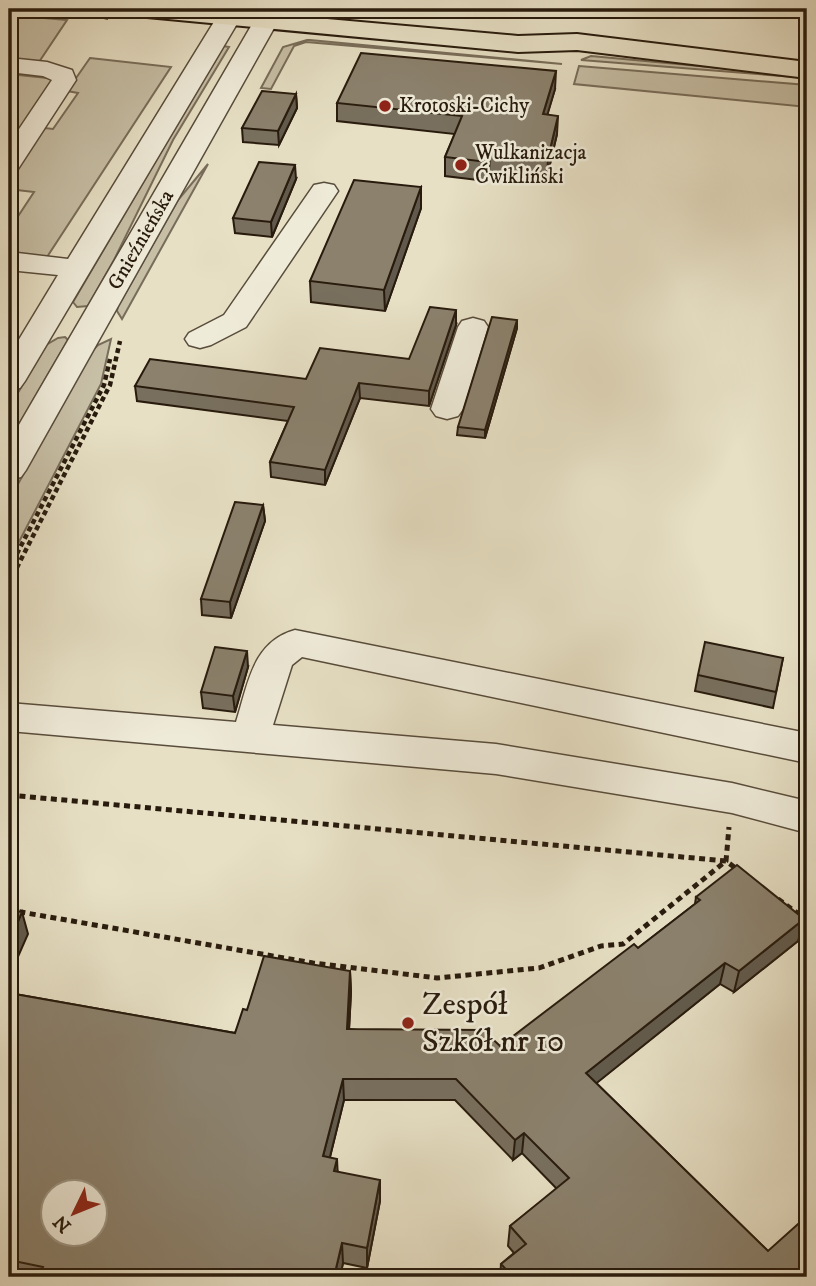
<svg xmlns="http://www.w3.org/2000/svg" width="816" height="1286" font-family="'IM FELL DW Pica',serif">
  <rect width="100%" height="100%" fill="#e7e0c5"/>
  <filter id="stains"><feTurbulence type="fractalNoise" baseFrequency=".00286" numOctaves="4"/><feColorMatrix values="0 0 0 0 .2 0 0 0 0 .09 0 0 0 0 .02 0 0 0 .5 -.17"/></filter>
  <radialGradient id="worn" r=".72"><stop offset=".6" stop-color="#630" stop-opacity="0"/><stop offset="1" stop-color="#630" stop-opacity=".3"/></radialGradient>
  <path fill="#c7bfa6" stroke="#786d5a" stroke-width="2" d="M9,15l58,5 -28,42 -30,-3z
    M307,40h3l252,24 -256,-22 -12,4 -23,43 -10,-1 22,-41z
    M223,46l6,1 -56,93 -59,120 -26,46 -11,1 -4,-5z
    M591,56l216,20v2l-226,-18z
    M90,58l81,9 -124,190 -38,-5v-22l25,-38 -25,-3v-11l36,-50 8,1 25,-36 -11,-2z
    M579,66l228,19v22l-233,-23z
    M9,74l48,5 -48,65z
    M208,164l-86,155 -5,-8 1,-5 60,-106z
    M65,337l3,3 -59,102v-34l37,-63 12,-7z
    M111,339l-10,45 -92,177v-61l84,-150 5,-5z"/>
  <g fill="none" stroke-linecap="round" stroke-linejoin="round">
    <defs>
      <path id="minor" d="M229,10l8,2 4,5 -216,364 -5,7 -11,2v-34l49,-81 -49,-5v-18l59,7 149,-242 4,-5z
        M266,14l8,2 4,5 -252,449 -5,7 -12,3v-38l245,-421 4,-5z
        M9,58l38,4 25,8 4,10 -58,89 -9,2v-27l43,-64 -9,-4 -34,-4z
        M324,183l10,2 4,6 -92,136 -35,18 -11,3 -11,-3 -4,-6 4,-6 35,-18 90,-130z
        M473,318l11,3 4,6 -25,82 -5,7 -11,3 -11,-3 -5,-7 27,-82 4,-6z
        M295,630l512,103v30l-505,-106 -10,8 -19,60 223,19 236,39 75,18v32l-75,-20 -236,-39 -487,-43v-28l227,19c12,-37 16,-80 59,-92z"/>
      <path id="major" d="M124,9h90l304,27 59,-2 230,28v16l-230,-28 -59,2 -382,-36 -9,-2z"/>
    </defs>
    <use href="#minor" stroke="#584c3b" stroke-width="3"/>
    <use href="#major" stroke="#281b0d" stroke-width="4"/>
    <path stroke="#281b0d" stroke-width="3.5" stroke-dasharray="3.5 2.5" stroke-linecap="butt" d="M9,9l100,9"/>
    <path stroke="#281b0d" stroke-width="4.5" stroke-dasharray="5 3.5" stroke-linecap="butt" d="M9,569l95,-184 6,-26
      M9,583l101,-198 10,-44"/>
    <path stroke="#281b0d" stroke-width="5" stroke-dasharray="6 4.5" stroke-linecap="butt" d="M9,795l717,66 11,8
      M778,899l29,21
      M9,910l304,53 124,15 102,-10 62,-22 22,-2 103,-83 3,-34"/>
    <use href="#minor" fill="#efebd9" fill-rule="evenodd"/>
    <use href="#major" fill="#e7e0c5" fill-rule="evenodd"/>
  </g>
  <path fill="#786f5e" stroke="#281b0d" stroke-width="2" d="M805,9h2v14l-5,-1z
    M555,89l-8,26 10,19 -10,43 -58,-5 -3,9 -41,-5v-19l10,-23 -118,-13v-18z
    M296,94l1,14 -18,37 -36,-3 -1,-14z
    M296,179l-24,58 -37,-4 -2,-15z
    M421,187v21l-36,103 -74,-9 -1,-21z
    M456,325l-27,81 -69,-8 -35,87 -54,-8 -1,-15 18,-41 -151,-20 -2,-15 171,-7 103,-20z
    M517,328l-32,110 -28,-3 1,-8z
    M263,505l2,16 -34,97 -29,-3 -1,-16z
    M783,658l-10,50 -78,-17 3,-16z
    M248,667l-13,45 -32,-4 -2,-16z
    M696,897l102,44 -64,51 -14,-8 -124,99 172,168 39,26h-307l1,-13 13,-11 -6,-7 2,-20 47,-37 -35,-36 -9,7 -58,-60h-111l-14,57 8,15 42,29 -13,67 -24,-5 -3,14h-331v-284l226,40 12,-23 103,-39 1,21 -2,37 151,17 138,-98 57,-44z"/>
  <path fill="#615a4c" stroke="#281b0d" stroke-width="2" d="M556,71l-1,18 -13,44 1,-19z
    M296,94l1,14 -18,37 -1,-14z
    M558,116l-1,18 -10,43 1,-19z
    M490,153l-1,19 -3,9 1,-19z
    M295,165l1,14 -24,58 -1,-15z
    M421,187v21l-36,103 -1,-21z
    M456,310v15l-27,81v-15z
    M517,320v8l-32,110v-8l8,-29z
    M359,383l1,15 -35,87v-15z
    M263,505l2,16 -34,97 -1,-16z
    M247,651l1,16 -13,45 -2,-16z
    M22,912l6,22 -19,43v-35z
    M804,919l-6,22 -64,51 5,-21z
    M725,963l-5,21 -137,110 3,-21z
    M350,971l1,21 -3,58 -1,-21z
    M343,1079l1,21 -19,77 -2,-21z
    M524,1133l-2,20 -9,7 2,-20z
    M337,1159l1,20 -4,-8z
    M380,1180v21l-13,67v-20z
    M342,1243l1,20 -3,14h-6z"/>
  <path fill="#8b816d" stroke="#281b0d" stroke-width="2" fill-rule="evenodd" d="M361,53l195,18 -13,43 15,2 -10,42 -58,-5 -3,9 -42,-5 17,-41 -125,-13z
    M262,91l34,3 -18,37 -36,-3z
    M259,162l36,3 -24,57 -38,-4z
    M354,180l67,7 -37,103 -74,-9z
    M430,307l26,3 -27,81 -70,-8 -34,87 -55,-8 24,-55 -159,-21 15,-27 156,20 14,-31 89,11z
    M492,317l25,3 -32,110 -27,-3z
    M235,502l28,3 -33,97 -29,-3z
    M705,642l78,16 -7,34 -78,-17z
    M215,647l32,4 -14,45 -32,-4z
    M737,865l67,54 -65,52 -14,-8 -139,110 182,178 39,-35v61h-294l-12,-13 25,-20 -16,-18 59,-48 -45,-45 -9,7 -59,-61h-113l-20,77 14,3 -3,12 46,9 -13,68 -25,-5 -8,34h-295l4,-10 -34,-7v-267l226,40 8,-24 4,1 17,-54 86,15 -3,58 136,1 17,16 134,-102 4,4 62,-48 -4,-3zM52,1192h42v42h-42z
    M9,910l13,2 -13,30z"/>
  <g fill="#8f2418" stroke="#efebd9" stroke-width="2.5">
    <circle cx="385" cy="106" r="7"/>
    <circle cx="461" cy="165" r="7"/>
    <circle cx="408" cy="1023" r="7"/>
  </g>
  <g text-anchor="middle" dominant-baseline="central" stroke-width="5" stroke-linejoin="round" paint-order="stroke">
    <g font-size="21" fill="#281b0d" stroke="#efebd9" text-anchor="start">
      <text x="399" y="106">Krotoski-Cichy</text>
      <text x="475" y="153">Wulkanizacja<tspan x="475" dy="24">Ćwikliński</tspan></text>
    </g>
    <g font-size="21" fill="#281b0d" stroke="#efebd9">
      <text transform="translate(141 240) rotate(-60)">Gnieźnieńska</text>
    </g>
    <g font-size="32" fill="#281b0d" stroke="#efebd9" text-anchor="start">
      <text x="422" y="1005">Zespół<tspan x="422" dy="37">Szkół nr 10</tspan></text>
    </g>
  </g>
  <rect width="816" height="1286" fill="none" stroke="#e7e0c5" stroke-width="35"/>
  <rect x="10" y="10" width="795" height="1265" fill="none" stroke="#281b0d" stroke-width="3.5"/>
  <rect x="18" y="18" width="781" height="1251" fill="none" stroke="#281b0d" stroke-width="2"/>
  <g transform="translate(74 1213) rotate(227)"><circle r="33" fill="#efebd9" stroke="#9f9887" stroke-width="2"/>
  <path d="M0-5L12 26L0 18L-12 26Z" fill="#8f2418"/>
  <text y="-10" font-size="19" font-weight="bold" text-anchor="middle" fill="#281b0d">N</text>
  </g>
  <rect width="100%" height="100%" filter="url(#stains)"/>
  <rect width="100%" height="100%" fill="url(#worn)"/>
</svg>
